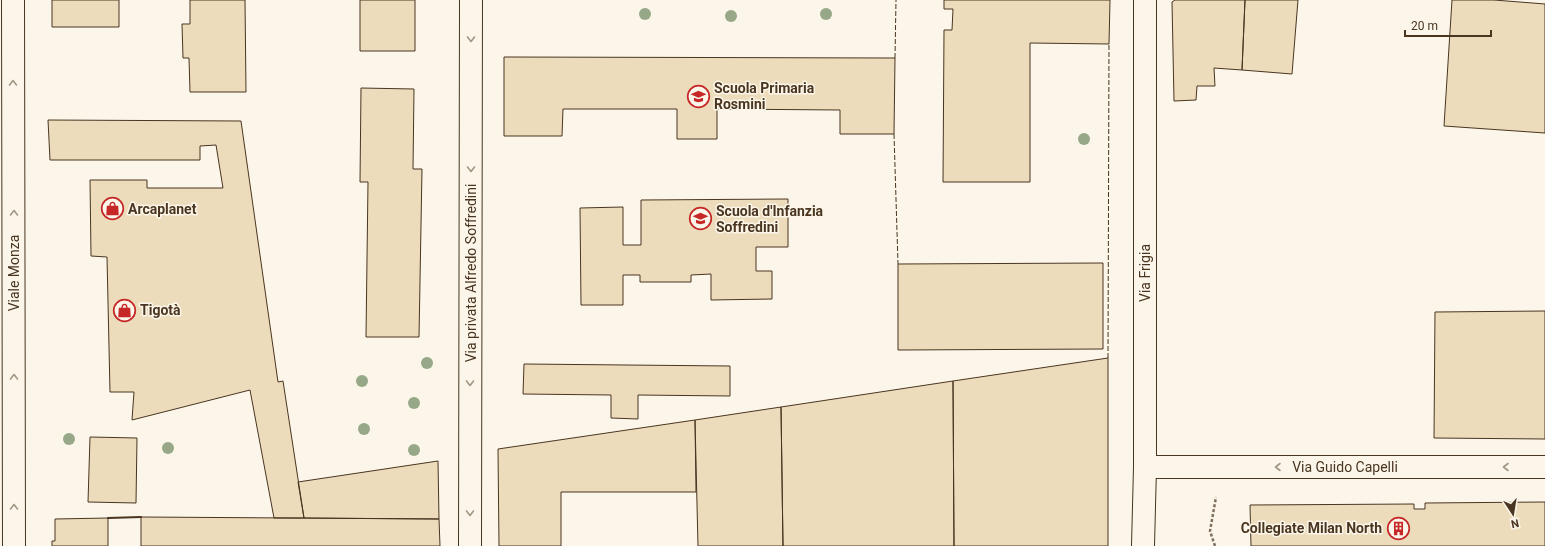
<svg xmlns="http://www.w3.org/2000/svg" width="1545" height="546" font-family="Roboto,sans-serif">
  <rect width="100%" height="100%" fill="#fbf6e9"/>
  <path fill="#ecdcbc" stroke="#4a3520" d="M52,0h67v27h-67z
    M190,0h55l1,92h-56l-1,-34h-6l-1,-34h8z
    M360,0h55v51h-55z
    M944,0h166l-1,44 -79,-1v139h-87l1,-152h8l1,-21h-9z
    M1175,0h70l-3,70 -28,-2 1,18h-18l-1,14 -22,1 -2,-99z
    M1245,0h53l-6,74 -50,-4z
    M1452,0h42l51,4v129l-101,-7z
    M504,57l391,1 -1,76h-54v-24l-123,-1v30h-40v-30h-114l-1,27h-58z
    M361,88l53,1 -1,80h9l-3,168h-53l2,-155h-8z
    M48,120l193,1 37,261 5,-1 21,137h-30l-24,-128 -118,30 2,-28h-24l-3,-135 -16,-1 -1,-76h57v8h76l-7,-43 -16,1v14h-150z
    M788,199v48h-32v24h16v28l-61,1v-26l-20,1v7h-51v-7h-17v30h-42l-1,-97 43,-1v38h18v-45z
    M1103,263v86l-205,1v-86z
    M1545,311v128l-111,-1 1,-126z
    M1108,358v188h-154l-1,-165z
    M524,364l206,2v30l-92,-1v24l-27,-1v-23l-88,-1z
    M953,381l1,165h-171l-2,-139z
    M781,407l2,139h-85l-3,-126z
    M695,420l1,72h-135v54h-62l-1,-97z
    M90,437l47,1 -1,65 -48,-1z
    M438,461l1,58 -135,-1 -6,-36z
    M1545,502v44h-294l-1,-41 164,-1v5h11v-6z
    M141,517l298,2 1,27h-299z
    M108,518v28h-56v-5h3v-22z"/>
  <g fill="none" stroke-linecap="round" stroke-linejoin="round">
    <defs>
      <path id="minor" d="M1145,467h400
        M470,546l1,-546
        M1143,546l2,-79v-467"/>
      <path id="primary" d="M13,0l1,546"/>
    </defs>
    <use href="#minor" stroke="#4a3520" stroke-width="24"/>
    <use href="#primary" stroke="#4a3520" stroke-width="24"/>
    <path stroke="#7f6f5c" stroke-width="2.5" stroke-dasharray="3 2" stroke-linecap="butt" d="M1215,546l-5,-15 6,-34"/>
    <use href="#minor" stroke="#fbf6e9" stroke-width="22"/>
    <use href="#primary" stroke="#fbf6e9" stroke-width="22"/>
    <path stroke="#4a3520" stroke-width="1" stroke-dasharray="5 2" stroke-linecap="butt" d="M895,58l1,-58
      M894,134l4,130
      M1108,358l1,-314"/>
    <path stroke="#4a3520" stroke-width="2" d="M108,518l33,-1"/>
  </g>
  <g fill="#96a887">
    <circle cx="645" cy="14" r="6"/>
    <circle cx="826" cy="14" r="6"/>
    <circle cx="731" cy="16" r="6"/>
    <circle cx="1084" cy="139" r="6"/>
    <circle cx="427" cy="363" r="6"/>
    <circle cx="362" cy="381" r="6"/>
    <circle cx="414" cy="403" r="6"/>
    <circle cx="364" cy="429" r="6"/>
    <circle cx="69" cy="439" r="6"/>
    <circle cx="168" cy="448" r="6"/>
    <circle cx="414" cy="450" r="6"/>
  </g>
  <defs><path id="oneway-chevron" d="M-2-3.5L2.5 0L-2 3.5" fill="none" stroke-width="1.6" stroke-linecap="round" stroke-linejoin="round"/></defs>
  <g stroke="#a29684">
    <use href="#oneway-chevron" transform="translate(471 39) rotate(90)"/>
    <use href="#oneway-chevron" transform="translate(13 83) rotate(-90)"/>
    <use href="#oneway-chevron" transform="translate(471 169) rotate(90)"/>
    <use href="#oneway-chevron" transform="translate(14 213) rotate(-90)"/>
    <use href="#oneway-chevron" transform="translate(14 377) rotate(-90)"/>
    <use href="#oneway-chevron" transform="translate(470 383) rotate(90)"/>
    <use href="#oneway-chevron" transform="translate(1278 467) rotate(180)"/>
    <use href="#oneway-chevron" transform="translate(1506 467) rotate(180)"/>
    <use href="#oneway-chevron" transform="translate(14 507) rotate(-90)"/>
    <use href="#oneway-chevron" transform="translate(470 513) rotate(90)"/>
  </g>
  <defs>
    <symbol id="school-ring" viewBox="-11 -11 22 22"><circle r="9.5" fill="#fbf6e9" stroke="#c62828" stroke-width="1.5"/><path d="M0-5L7-2L0 1L-7-2ZM-4 1L0 2.5L4 1V4Q0 6-4 4Z" fill="#c62828"/></symbol>
    <symbol id="shop-ring" viewBox="-11 -11 22 22"><circle r="9.5" fill="#fbf6e9" stroke="#c62828" stroke-width="1.5"/><path d="M-5-2.5h2.3a2.7 3.5 0 0 1 5.4 0H5L5.5 6h-11ZM-1.5-2.5h3a1.5 2.3 0 0 0-3 0Z" fill="#c62828"/></symbol>
    <symbol id="building-ring" viewBox="-11 -11 22 22"><circle r="9.5" fill="#fbf6e9" stroke="#c62828" stroke-width="1.5"/><path d="M-4-6H4V6H1V3H-1V6H-4ZM-2.5-4.3h1.7v1.8h-1.7ZM.8-4.3h1.7v1.8H.8ZM-2.5-1h1.7V.8h-1.7ZM.8-1h1.7V.8H.8Z" fill="#c62828"/></symbol>
  </defs>
  <g fill-rule="evenodd">
    <use href="#school-ring" x="686" y="84" width="25" height="25"/>
    <use href="#shop-ring" x="100" y="196" width="25" height="25"/>
    <use href="#school-ring" x="688" y="206" width="25" height="25"/>
    <use href="#shop-ring" x="112" y="298" width="25" height="25"/>
    <use href="#building-ring" x="1386" y="516" width="25" height="25"/>
  </g>
  <g text-anchor="middle" dominant-baseline="central" stroke-width="3" stroke-linejoin="round" paint-order="stroke">
    <g font-size="14" font-weight="bold" fill="#4a3520" stroke="#fbf6e9" text-anchor="start">
      <text x="714" y="88">Scuola Primaria<tspan x="714" dy="16">Rosmini</tspan></text>
      <text x="128" y="209">Arcaplanet</text>
      <text x="716" y="211">Scuola d'Infanzia<tspan x="716" dy="16">Soffredini</tspan></text>
      <text x="140" y="310">Tigotà</text>
      <text x="1382" y="528" text-anchor="end">Collegiate Milan North</text>
    </g>
    <g font-size="14" fill="#4a3520" stroke="#fbf6e9">
      <text transform="translate(14 273) rotate(-90)">Viale Monza</text>
      <text transform="translate(471 273) rotate(-90)">Via privata Alfredo Soffredini</text>
      <text transform="translate(1145 273) rotate(-90)">Via Frigia</text>
      <text x="1345" y="467">Via Guido Capelli</text>
    </g>
  </g>
  <g transform="translate(1513 514) rotate(168)" stroke="#fbf6e9" stroke-width="3" paint-order="stroke">
  <path d="M0-3L7 15L0 10L-7 15Z" fill="#4a3520"/>
  <text y="-6" font-size="11" font-weight="bold" text-anchor="middle" fill="#4a3520">N</text>
  </g>
  <path d="M1405 30v6h86v-6" fill="none" stroke="#4a3520" stroke-width="2"/>
  <text x="1411" y="30" font-size="12" fill="#4a3520" stroke="#fbf6e9" stroke-width="3" paint-order="stroke">20 m</text>
</svg>
